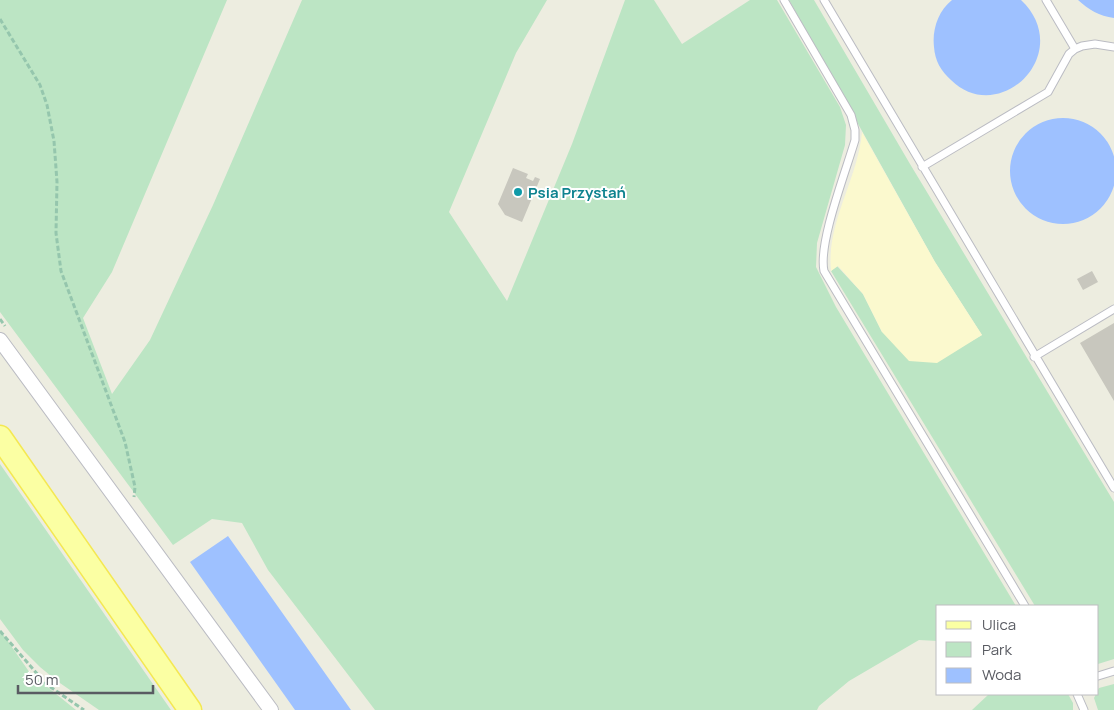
<svg xmlns="http://www.w3.org/2000/svg" width="1114" height="710" font-family="Manrope,sans-serif">
  <rect width="100%" height="100%" fill="#edede0"/>
  <path fill="#bce5c4" d="M0,0h227l-115,272 -29,46 29,76 38,-54 63,-135 89,-205h245l-31,53 -67,159 58,89 65,-157 53,-144h29l28,44 68,-44h27l63,107 6,18 -1,20 -28,98 -1,24 20,40 180,299h-78v35l-19,-1 -70,41 -30,25 -2,4h-442l-107,-140 -26,-47 -30,-4 -39,26 -173,-233z
    M789,0h25l96,164 204,338v157l-16,5v-58h-63l-204,-335 6,-5 26,28 19,38 86,11 14,-8 -47,-73z
    M0,464l171,246h-72l-42,-29 -17,-14 -17,-17 -23,-31z
    M0,630l30,43 46,37h-76z
    M1114,684v26h-16l-4,-12 5,-10z
    M989,694h79l5,9v7h-101z"/>
  <path fill="#fbf9ce" d="M862,132l73,130 47,73 -45,28 -28,-2 -27,-29 -19,-38 -25,-28 -7,5c-5,-48 27,-92 31,-139z"/>
  <path fill="#9ec1ff" d="M952,0h69c55,52 -21,128 -70,80 -10,-9 -16,-19 -17,-33 -2,-17 4,-36 18,-47z
    M1078,0h36v18c-15,-2 -25,-8 -36,-18z
    M1010 171a53 53 0 1 1 106 0a53 53 0 1 1-106 0Z
    M228,536l123,174h-56l-105,-148z"/>
  <path fill="#c8c7be" d="M513,168l15,6 -2,4 7,3 2,-4 5,2 -18,43 -17,-7 -7,-11z
    M1092,271l6,11 -15,8 -6,-11z
    M1114,323v78l-34,-58z"/>
  <g fill="none" stroke-linecap="round" stroke-linejoin="round">
    <defs>
      <path id="lane" d="M784,0l67,115 4,15v10c-9,31 -37,103 -31,131l201,335
        M824,0l290,488
        M1046,0l29,49
        M922,167l126,-75 21,-38 6,-5 7,-3 13,-2 19,3
        M1034,357l80,-48
        M1098,676l16,-5
        M1077,694l7,16"/>
      <path id="street" d="M0,340l271,370"/>
      <path id="primary" d="M0,437l190,273"/>
    </defs>
    <use href="#lane" stroke="#bbbcc3" stroke-width="9"/>
    <use href="#street" stroke="#bbbcc3" stroke-width="16"/>
    <use href="#primary" stroke="#f4e852" stroke-width="25"/>
    <path stroke="#95c6ad" stroke-width="3" stroke-dasharray="5 2.5" stroke-linecap="butt" d="M0,19l40,66 7,20 7,36 3,41 -1,51 5,38 64,171 10,45 -1,10
      M0,319l5,7
      M0,631l46,53 38,26"/>
    <use href="#lane" stroke="#fff" stroke-width="7"/>
    <use href="#street" stroke="#fff" stroke-width="14"/>
    <use href="#primary" stroke="#fbffa3" stroke-width="22"/>
  </g>
  <circle fill="#0f9aa8" stroke="#fff" stroke-width="2" cx="518" cy="192" r="5"/>
  <g text-anchor="middle" dominant-baseline="central" stroke-width="4" stroke-linejoin="round" paint-order="stroke">
    <g font-size="15" font-weight="bold" fill="#0d838f" stroke="#fff" text-anchor="start">
      <text x="528" y="192">Psia Przystań</text>
    </g>
  </g>
  <rect x="936" y="605" width="162" height="90" fill="#ffffff" stroke="#bdbdc0"/>
  <rect x="946" y="621" width="25" height="8" fill="#fbffa3" stroke="#bdbdc0"/>
  <text x="982" y="630" font-size="15" fill="#595b62">Ulica</text>
  <rect x="946" y="642" width="25" height="15" fill="#bce5c4" stroke="#bdbdc0"/>
  <text x="982" y="655" font-size="15" fill="#595b62">Park</text>
  <rect x="946" y="668" width="25" height="15" fill="#9ec1ff" stroke="#bdbdc0"/>
  <text x="982" y="680" font-size="15" fill="#595b62">Woda</text>
  <path d="M18 685v8h135v-8" fill="none" stroke="#595b62" stroke-width="2.5"/>
  <text x="25" y="685" font-size="15" fill="#595b62" stroke="#ffffff" stroke-width="4" paint-order="stroke">50 m</text>
</svg>
